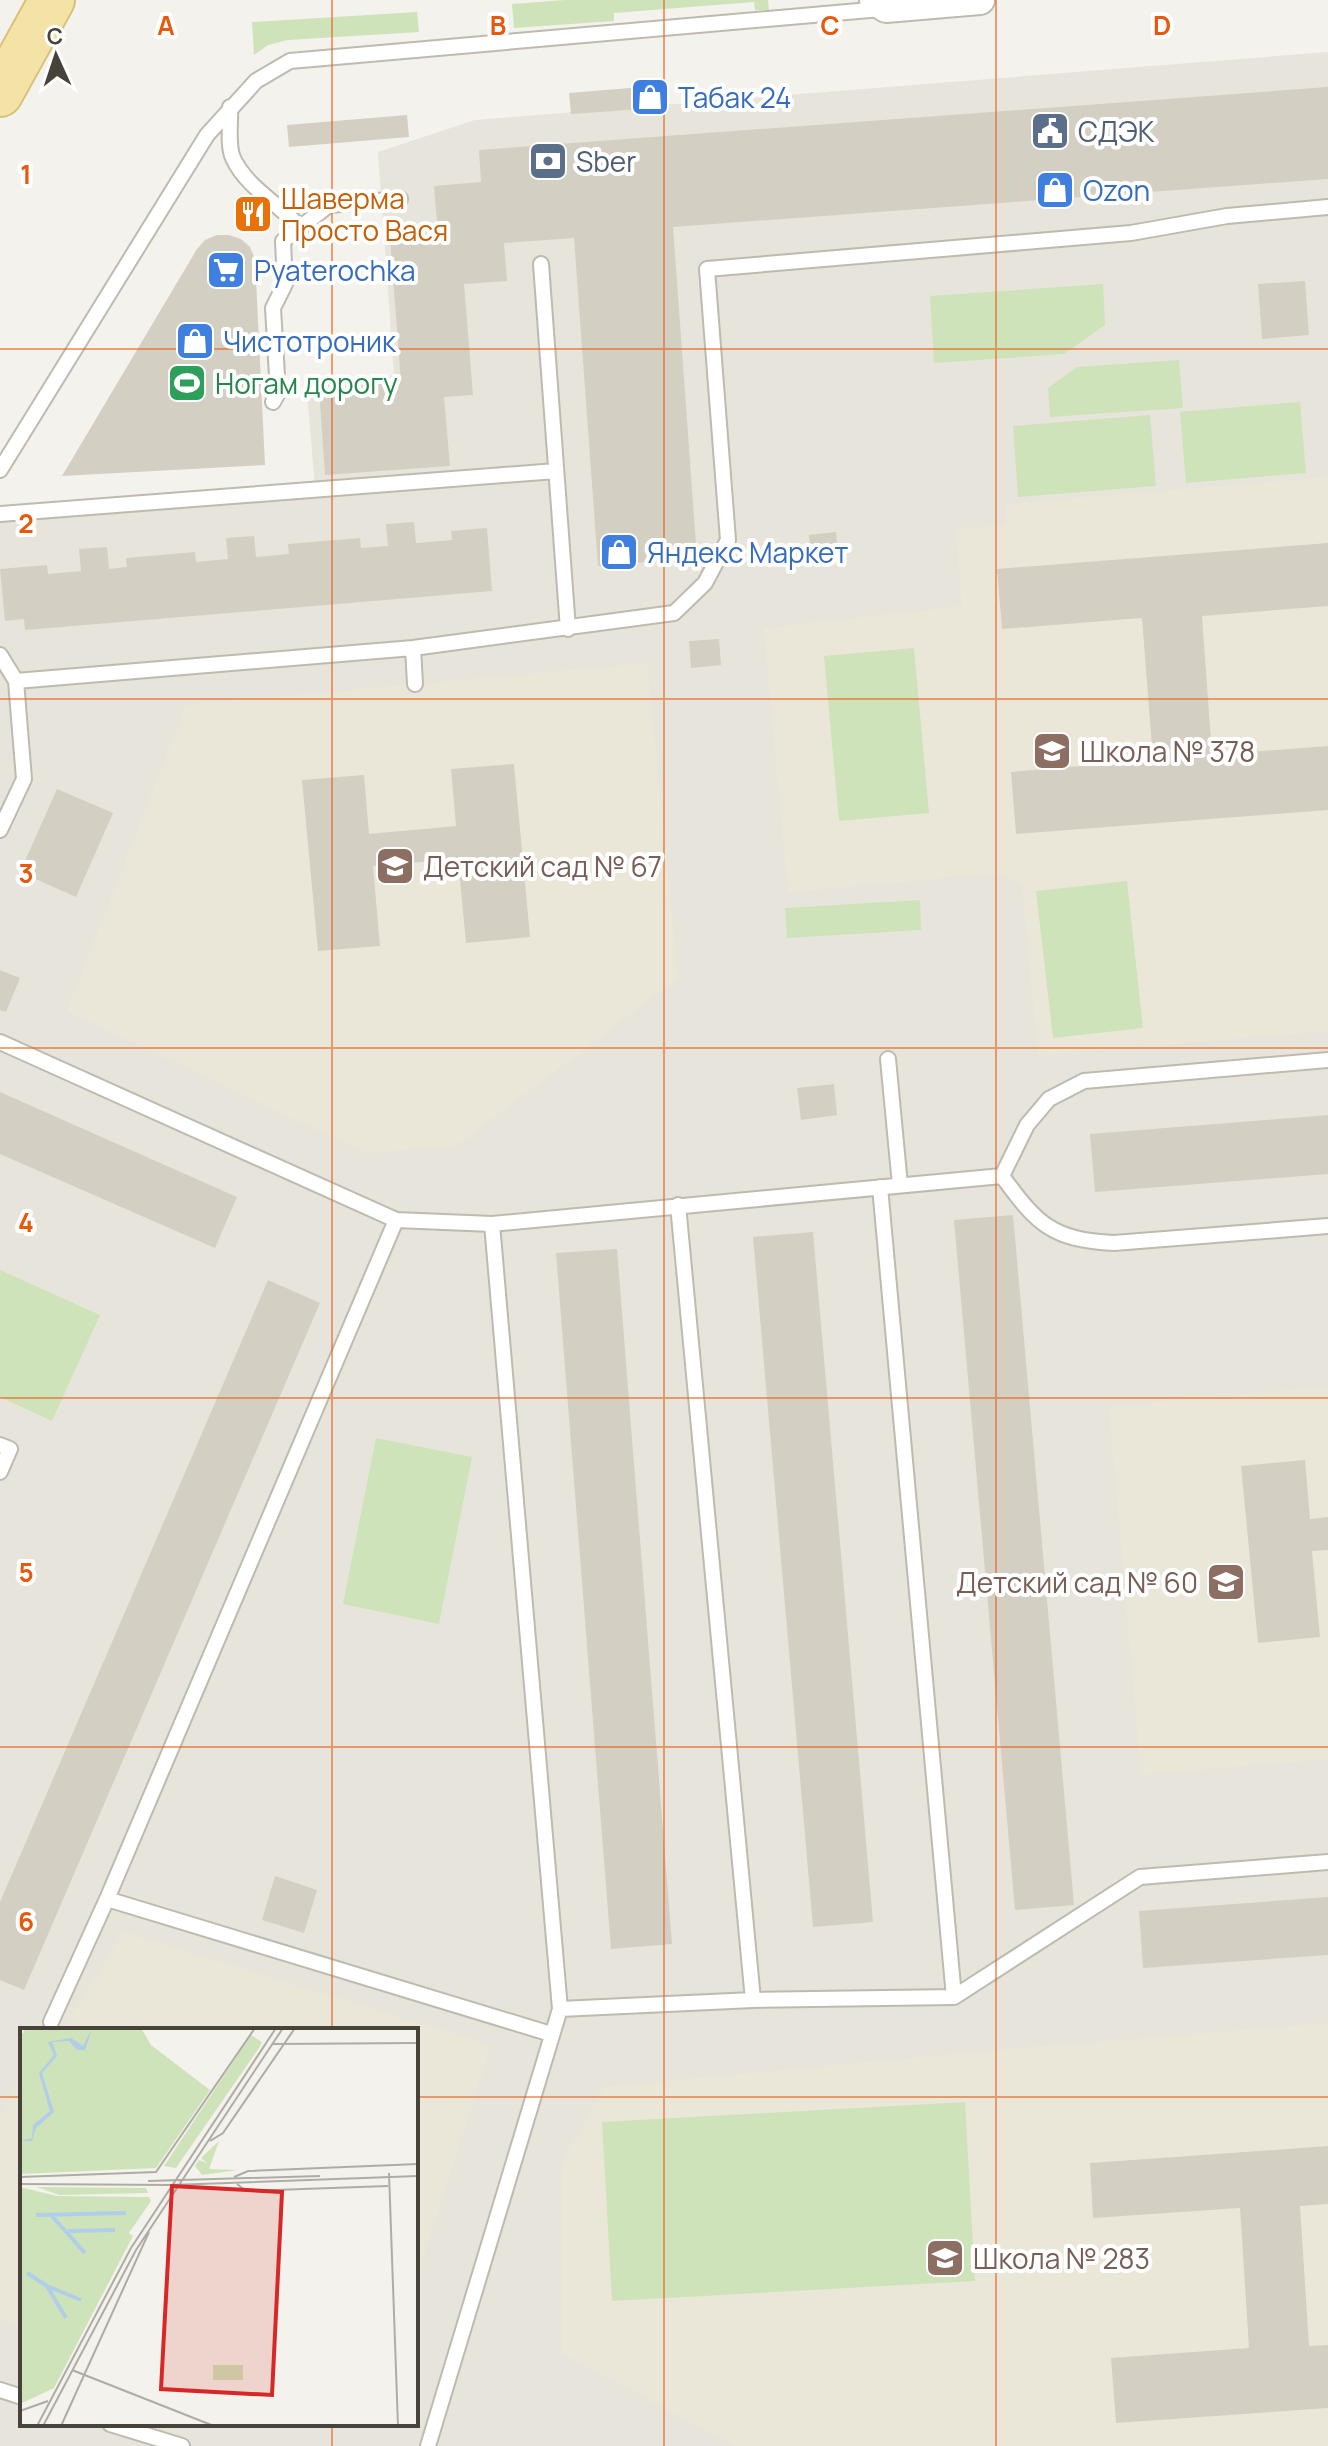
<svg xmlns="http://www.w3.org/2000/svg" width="1328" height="2446" font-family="Manrope,sans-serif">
  <rect width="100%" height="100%" fill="#f4f2ec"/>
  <path fill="#e7e4db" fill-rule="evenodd" d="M1328,52v2394h-1328v-1925l316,-23 -10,-116 88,-7 -16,-223 97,-32zM22,2030h394v394h-394z"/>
  <path fill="#ebe7d8" d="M1328,477v554l-290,24 -16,-168 -20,-14 -214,19 -24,-264 198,-22 -6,-77 50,-4 -1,-21z
    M647,663l31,315 -222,168 -91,7 -298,-142 119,-306z
    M1328,1387v372l-187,16 -32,-369z
    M123,1932l368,113 -75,236v-251h-353z
    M1328,2023v423h-593l-173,-93v-191l42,-75 369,-35z
    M22,2073v253l-22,-7v-201z"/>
  <path fill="#cee3ba" d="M565,0h203l1,10h-14l-1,-8 -140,11v8l-100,7 -2,-24z
    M417,12l2,20 -131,8 -20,5 -14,10 -2,-33z
    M1103,284l2,41 -41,29 -130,9 -4,-67z
    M1179,360l4,48 -133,9 -2,-29 29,-21z
    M1300,402l6,71 -120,10 -6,-71z
    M1150,415l6,71 -138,11 -5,-71z
    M914,648l15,165 -90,8 -15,-165z
    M1127,881l16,147 -90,10 -17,-147z
    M920,900l1,30 -134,8 -2,-30z
    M0,1270l100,45 -48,106 -52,-24z
    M376,1438l96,19 -33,167 -96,-20z
    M965,2102l10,179 -363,20 -10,-179z"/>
  <path fill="#d4cfc3" d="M654,86l2,22 -85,6 -2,-21z
    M1328,87v92l-655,48 24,331 -99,8 -24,-328 -70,5 3,38 -43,3 9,111 -29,2 6,69 -125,9 -6,-86 82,-7 -11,-145 48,-3 -4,-48 47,-4 -2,-32z
    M407,115l2,22 -120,10 -2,-22z
    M217,235h12l12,4 9,8 5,12 10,206 -203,11 135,-227 8,-9z
    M1305,281l4,54 -47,4 -4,-55z
    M414,522l2,21 36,-3 -1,-9 36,-3 5,63 -467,39 -1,-11 -19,2 -5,-52 47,-4 1,9 33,-3 -2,-22 28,-2 2,22 18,-2 -1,-9 69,-6 1,10 32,-3 -2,-21 28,-2 2,21 33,-3 -1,-10 72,-6 1,10 27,-2 -2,-22z
    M836,532l2,24 -27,3 -2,-24z
    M1328,543v63l-126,10 10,139 116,-9v64l-312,24 -5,-62 142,-12 -11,-142 -140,11 -5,-60z
    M719,639l2,26 -30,3 -2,-27z
    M514,764l16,173 -64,6 -8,-84 -85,7 7,80 -62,5 -16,-171 62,-5 5,59 87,-8 -5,-57z
    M57,789l56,24 -37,84 -56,-25z
    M0,970l20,8 -14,34 -6,-2z
    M834,1084l3,31 -36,5 -4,-32z
    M0,1092l237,105 -22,51 -215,-94z
    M1328,1115v59l-233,18 -5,-58z
    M1013,1215l61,690 -59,5 -61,-690z
    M813,1232l60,690 -60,5 -60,-690z
    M617,1249l55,695 -61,5 -55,-696z
    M268,1280l52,23 -296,687 -24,-10v-78z
    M1305,1460l5,59 18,-2v33l-16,1 8,86 -62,6 -17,-177z
    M275,1876l42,14 -13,43 -42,-13z
    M1328,1897v58l-185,13 -4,-57z
    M1328,2146v58l-28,2 9,140 19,-1v63l-212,15 -5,-65 138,-10 -9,-140 -147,10 -3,-55z"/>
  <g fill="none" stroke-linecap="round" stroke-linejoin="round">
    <defs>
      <path id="service" d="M230,107c1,15 -3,38 3,51 13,29 47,47 68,70
        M541,264l27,365
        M273,402l5,-9 -5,-85 12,-24 -2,-43 46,-36 71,-6
        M0,470l207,-335 49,-54 34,-20 591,-52
        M0,514l556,-43
        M413,648l2,36
        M0,655l16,26 8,98 -24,51
        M16,681l397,-33 261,-35 31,-30 23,-43 -21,-271 424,-36 96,-17 101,-9
        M0,1042l396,178 96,4 510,-48 25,-51 22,-26 35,-18 244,-21
        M888,1059l12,126
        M1002,1176c35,48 50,64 112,67l214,-17
        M880,1187l74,810
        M678,1205l75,795
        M492,1224l68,785 193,-9 201,-3 186,-120 188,-15
        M0,1445l10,4 -10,23
        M107,1899l444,135
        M51,2022l56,-123 289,-679
        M0,2390l22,7
        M110,2424l72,22
        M428,2446l132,-437"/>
      <path id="minor" d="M874,0l12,8 94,-8"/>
      <path id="primary" d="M0,94l52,-94"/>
    </defs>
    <use href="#service" stroke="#bfbaaf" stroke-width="18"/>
    <use href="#minor" stroke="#bfbaaf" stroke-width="32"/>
    <use href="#primary" stroke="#d7c177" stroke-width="48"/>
    <use href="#service" stroke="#fff" stroke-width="14"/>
    <use href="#minor" stroke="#fff" stroke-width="28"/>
    <use href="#primary" stroke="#f3e3a6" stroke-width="44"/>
  </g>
  <path fill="none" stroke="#e8590c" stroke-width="2" stroke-opacity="0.55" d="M332,0v2030M664,0v2446M996,0v2446M0,349h1328M0,699h1328M0,1048h1328M0,1398h1328M0,1747h1328M0,2097h22M416,2097h912M332,2424v22"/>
  <defs>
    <symbol id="shop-square" viewBox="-11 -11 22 22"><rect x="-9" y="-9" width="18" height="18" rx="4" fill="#3f7fe0" stroke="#fff"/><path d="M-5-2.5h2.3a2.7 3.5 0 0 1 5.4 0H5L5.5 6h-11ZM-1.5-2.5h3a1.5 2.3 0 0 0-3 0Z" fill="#fff"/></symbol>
    <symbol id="civic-square" viewBox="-11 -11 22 22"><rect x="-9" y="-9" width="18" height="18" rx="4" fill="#5c6f8a" stroke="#fff"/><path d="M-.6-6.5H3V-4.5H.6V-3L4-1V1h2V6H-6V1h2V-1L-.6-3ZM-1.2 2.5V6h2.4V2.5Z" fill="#fff"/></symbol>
    <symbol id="bank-square" viewBox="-11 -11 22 22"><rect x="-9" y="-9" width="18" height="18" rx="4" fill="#5c6f8a" stroke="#fff"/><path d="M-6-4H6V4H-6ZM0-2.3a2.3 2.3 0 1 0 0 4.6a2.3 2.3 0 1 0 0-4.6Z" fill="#fff"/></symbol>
    <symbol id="restaurant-square" viewBox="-11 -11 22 22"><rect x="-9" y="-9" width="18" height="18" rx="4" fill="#e8710a" stroke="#fff"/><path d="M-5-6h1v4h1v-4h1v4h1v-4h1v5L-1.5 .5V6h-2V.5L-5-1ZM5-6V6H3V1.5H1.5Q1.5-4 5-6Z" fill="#fff"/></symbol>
    <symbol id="supermarket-square" viewBox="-11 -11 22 22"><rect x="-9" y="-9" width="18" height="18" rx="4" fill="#3f7fe0" stroke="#fff"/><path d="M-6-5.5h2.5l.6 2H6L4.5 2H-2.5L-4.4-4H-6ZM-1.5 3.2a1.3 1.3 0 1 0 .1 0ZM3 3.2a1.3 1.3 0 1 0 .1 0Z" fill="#fff"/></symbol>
    <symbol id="stadium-square" viewBox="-11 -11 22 22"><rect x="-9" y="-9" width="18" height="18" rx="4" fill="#2e9e5b" stroke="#fff"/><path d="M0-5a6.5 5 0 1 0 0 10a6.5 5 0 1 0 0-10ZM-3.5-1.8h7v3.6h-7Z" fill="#fff"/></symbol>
    <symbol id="school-square" viewBox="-11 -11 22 22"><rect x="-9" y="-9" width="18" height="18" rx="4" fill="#8d6e63" stroke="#fff"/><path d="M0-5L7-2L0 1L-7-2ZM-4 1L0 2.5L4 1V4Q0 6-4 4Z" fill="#fff"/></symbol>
  </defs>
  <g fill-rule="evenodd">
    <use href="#shop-square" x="628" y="75" width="44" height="44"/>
    <use href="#civic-square" x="1028" y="109" width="44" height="44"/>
    <use href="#bank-square" x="526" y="139" width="44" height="44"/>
    <use href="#shop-square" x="1033" y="168" width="44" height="44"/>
    <use href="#restaurant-square" x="231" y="192" width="44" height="44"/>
    <use href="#supermarket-square" x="204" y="248" width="44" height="44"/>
    <use href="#shop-square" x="173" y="319" width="44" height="44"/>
    <use href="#stadium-square" x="165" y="361" width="44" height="44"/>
    <use href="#shop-square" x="597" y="530" width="44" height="44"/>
    <use href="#school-square" x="1030" y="729" width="44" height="44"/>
    <use href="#school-square" x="373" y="844" width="44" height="44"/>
    <use href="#school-square" x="1204" y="1560" width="44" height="44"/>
    <use href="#school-square" x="923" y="2236" width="44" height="44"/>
  </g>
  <g text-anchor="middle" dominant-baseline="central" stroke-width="8" stroke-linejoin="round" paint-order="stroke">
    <g font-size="28" fill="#366cbe" stroke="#fff" text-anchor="start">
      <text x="678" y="97">Табак 24</text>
      <text x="1083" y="190">Ozon</text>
      <text x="254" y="270">Pyaterochka</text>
      <text x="223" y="341">Чистотроник</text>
      <text x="647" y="552">Яндекс Маркет</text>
    </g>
    <g font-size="28" fill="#4e5e75" stroke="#fff" text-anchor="start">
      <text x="1078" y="131">СДЭК</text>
      <text x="576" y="161">Sber</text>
    </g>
    <g font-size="28" fill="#c56008" stroke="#fff" text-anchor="start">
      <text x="281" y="198">Шаверма<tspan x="281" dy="32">Просто Вася</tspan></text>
    </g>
    <g font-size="28" fill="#27864d" stroke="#fff" text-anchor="start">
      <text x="215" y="383">Ногам дорогу</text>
    </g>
    <g font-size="28" fill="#785e54" stroke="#fff" text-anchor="start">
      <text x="1080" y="751">Школа № 378</text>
      <text x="423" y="866">Детский сад № 67</text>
      <text x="1198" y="1582" text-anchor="end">Детский сад № 60</text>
      <text x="973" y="2258">Школа № 283</text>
    </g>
  </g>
  <g transform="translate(20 2028)">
    <rect width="398" height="398" fill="#f4f2ec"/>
    <path d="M6,0h115l10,17 59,45 -54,78 -136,6v-136zM231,7l11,7 -3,6 -83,120 -12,-2zM199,113l-10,28 29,1 -36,5 -7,-9 4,-6 8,3 -6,-5zM0,159l37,9 92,1 2,4 -22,32 4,3 -79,152 -34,16zM17,159l109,1 2,5 -89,2zM193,337h30v15h-30z" fill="#cee3ba"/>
    <path d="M72,0l-7,22h-8l-8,-9 -17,1 5,14 -15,17 12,39 -18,16 -4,13h-12l12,-3 1,-13 17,-14 -11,-38 15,-18 -6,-13 23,-4 12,8z" fill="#b0cee9"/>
    <path fill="none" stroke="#b0cee9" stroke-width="4" d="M16,187l90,-2M31,187l34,38M48,203l47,-1M7,245l20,13 19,32M29,259l32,13"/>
    <path fill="none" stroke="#afaca5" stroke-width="2" d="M253,16l145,-1M190,113l13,-8 72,-105M369,145l9,253M0,149l136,-5 99,-144M214,149l14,-6 170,-7M128,153l172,-5M0,156l150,1 248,-9M217,156l9,7 142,-5M52,342l142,56M0,383l28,-10M17,398l94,-178 145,-220M23,398l93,-176 147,-222M41,398l88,-194"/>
    <path fill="#d62828" fill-opacity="0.15" stroke="#d62828" stroke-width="4" d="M152,158l110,6 -10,203 -111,-6z"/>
    <rect width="398" height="398" fill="none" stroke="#48433a" stroke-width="4"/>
  </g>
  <g font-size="26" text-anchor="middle" font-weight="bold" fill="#e8590c" stroke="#fff" stroke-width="8" stroke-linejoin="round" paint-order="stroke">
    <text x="166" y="35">A</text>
    <text x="498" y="35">B</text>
    <text x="830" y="35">C</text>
    <text x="1162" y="35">D</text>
    <text x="26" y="184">1</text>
    <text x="26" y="533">2</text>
    <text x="26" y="883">3</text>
    <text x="26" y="1232">4</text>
    <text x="26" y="1582">5</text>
    <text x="26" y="1931">6</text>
  </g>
  <g transform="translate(56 56) rotate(357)" stroke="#ffffff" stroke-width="6" paint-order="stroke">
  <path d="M0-6L14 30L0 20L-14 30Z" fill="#48433a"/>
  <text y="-12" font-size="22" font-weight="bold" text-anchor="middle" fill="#48433a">С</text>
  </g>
</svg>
